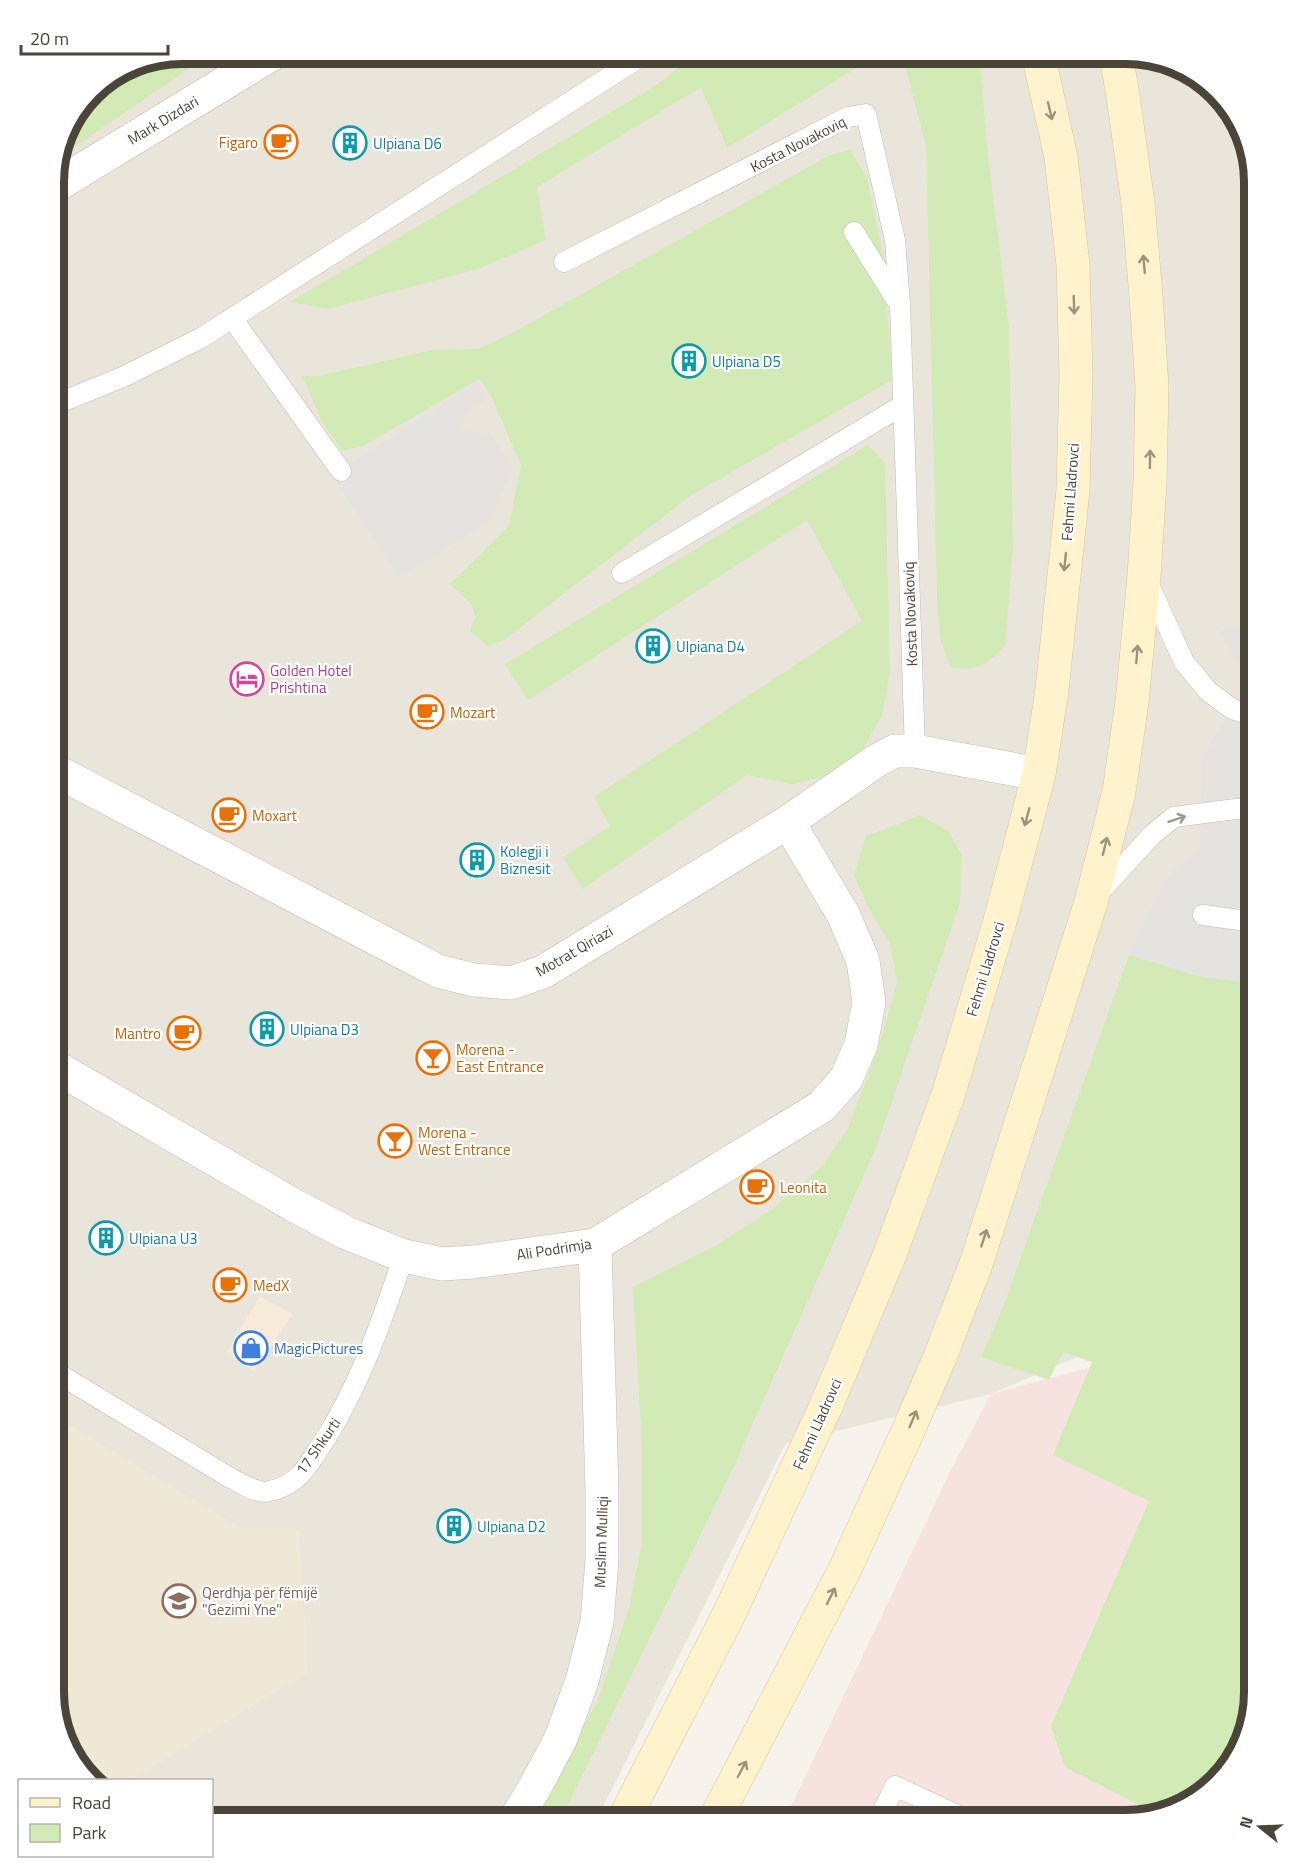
<svg xmlns="http://www.w3.org/2000/svg" width="1308" height="1875" font-family="'Titillium Web',sans-serif">
  <rect width="100%" height="100%" fill="#f6f3ec"/>
  <path fill="#eae5da" d="M182,54h952l63,21 40,44 17,63v1099l-263,113 -205,49 -190,378h-384v-41h-118l-23,-24 -17,-63v-1519l10,-41 28,-42 42,-27z"/>
  <path fill="#f7ead8" d="M260,1296l33,18 -39,57 -28,-18z"/>
  <path fill="#efe8d6" d="M54,1416l185,111 60,2 9,143 -177,108h-37l-23,-23 -17,-64z"/>
  <path fill="#f6e3e0" d="M1254,1298v395l-17,64 -48,47 -63,17h-342l167,-351 40,-76 177,-47z"/>
  <path fill="#d2eab5" d="M182,54h29l-153,104 6,-25 28,-42 42,-27z
    M696,54h190l-15,5 -144,89 -26,-61 -164,100 9,53 -68,29 -150,40 -38,-7 365,-216z
    M902,54h77l9,101 21,172 4,220 -8,99c-18,17 -28,27 -54,21l-11,-28 -3,-42 -11,-451z
    M850,150l17,28 17,83 8,119 -202,116 -186,144 -16,6 -18,-15 6,-14 -5,-13 -21,-20 59,-58 12,-61 -31,-72 -11,-14 -116,67 -21,5 -20,-30 -20,-45h17l114,-26 46,-1 35,-17 316,-177z
    M868,445l17,18 5,210 -8,42 -20,36 -31,24 -39,9 -45,-9 -164,114 -20,-31 47,-32 -16,-29 268,-176 -55,-101 -279,180 -23,-36z
    M919,815l29,16 14,24 -2,47 -84,246 -142,318 -174,355h-30l67,-119 32,-94 13,-65v-95l-9,-161 84,-42 54,-35 51,-44 26,-38 30,-79 19,-66 -7,-40 -22,-36 -14,-32 12,-39 38,-14z
    M1129,955l125,23v715l-17,64 -48,47 -34,9 -90,-46 -14,-41 98,-225 -96,-46 39,-93 -29,-10 -14,28 -68,-23 21,-47z"/>
  <path fill="#e5e3e0" d="M476,382l11,17 -22,14 -3,16 30,7 20,30 -19,52 -94,60 -66,-103z
    M1254,629v355l-57,-8 -68,-21 24,-50 19,-34 28,-23 2,-90 49,-80 -19,-20 -12,-28z"/>
  <g fill="none" stroke-linecap="round" stroke-linejoin="round">
    <defs>
      <path id="lane" d="M854,232l43,69
        M564,262l284,-145 18,-3 29,126 5,65 15,446
        M232,318l109,153
        M54,405l71,-29 76,-38 444,-284
        M622,573l281,-168
        M1147,581l37,81 24,29 24,18 22,7
        M1096,896l56,-61 22,-18 62,-8h18
        M1203,915l51,7
        M54,1371l173,105c11,6 25,15 38,16 2,0 7,-2 9,-2 27,-8 33,-24 48,-46 38,-58 59,-122 82,-188
        M878,1821l17,-35 75,35"/>
      <path id="street" d="M54,187l218,-133
        M54,770l384,201 36,9 37,3 32,-11 245,-150 88,-61 19,-10h20l124,23
        M54,1066l241,140 52,27 57,23 38,8 32,-2 121,-17 226,-138 25,-28 15,-34 8,-43 -6,-41 -20,-47 -55,-92
        M514,1821l20,-32 27,-51 21,-57 15,-59 5,-62v-69l-7,-246"/>
      <path id="secondary" d="M623,1821l106,-207 97,-208 64,-152 59,-162 51,-171 39,-147 13,-84 21,-200 3,-116 -3,-109 -12,-108 -23,-103
        M714,1821l131,-252 63,-138 32,-74 37,-96 114,-359 28,-110 13,-90 12,-126 6,-93 2,-96 -6,-91 -8,-93 -14,-100 -8,-49"/>
    </defs>
    <use href="#lane" stroke="#c2bbae" stroke-width="21"/>
    <use href="#street" stroke="#c2bbae" stroke-width="34"/>
    <use href="#secondary" stroke="#d6c79b" stroke-width="34"/>
    <use href="#lane" stroke="#fff" stroke-width="20"/>
    <use href="#street" stroke="#fff" stroke-width="33"/>
    <use href="#secondary" stroke="#fff3cd" stroke-width="33"/>
  </g>
  <defs><path id="oneway-shaft" d="M-6 0H5M1.5-3L5.5 0L1.5 3" fill="none" stroke-width="1.6" stroke-linecap="round" stroke-linejoin="round" transform="scale(1.5)"/></defs>
  <g stroke="#9c937c">
    <use href="#oneway-shaft" transform="translate(1050 111) rotate(77)"/>
    <use href="#oneway-shaft" transform="translate(1144 264) rotate(-95)"/>
    <use href="#oneway-shaft" transform="translate(1074 305) rotate(88)"/>
    <use href="#oneway-shaft" transform="translate(1150 459) rotate(-89)"/>
    <use href="#oneway-shaft" transform="translate(1065 562) rotate(96)"/>
    <use href="#oneway-shaft" transform="translate(1137 654) rotate(-85)"/>
    <use href="#oneway-shaft" transform="translate(1027 817) rotate(105)"/>
    <use href="#oneway-shaft" transform="translate(1105 846) rotate(-76)"/>
    <use href="#oneway-shaft" transform="translate(984 1238) rotate(-72)"/>
    <use href="#oneway-shaft" transform="translate(913 1419) rotate(-67)"/>
    <use href="#oneway-shaft" transform="translate(831 1596) rotate(-63)"/>
    <use href="#oneway-shaft" transform="translate(742 1769) rotate(-62)"/>
  </g>
  <use stroke="#9c9892" href="#oneway-shaft" transform="translate(1177 819) rotate(-19)"/>
  <defs>
    <symbol id="cafe-ring" viewBox="-11 -11 22 22"><circle r="9.5" fill="#fff" stroke="#e8710a" stroke-width="1.5"/><path d="M-5.5-4.5H6V0H3Q3 3.5 0 3.5H-2.5Q-5.5 3.5-5.5 0ZM3-3.2v2h1.7v-2ZM-6 4.5H4V6H-6Z" fill="#e8710a"/></symbol>
    <symbol id="building-ring" viewBox="-11 -11 22 22"><circle r="9.5" fill="#fff" stroke="#0f9aa8" stroke-width="1.5"/><path d="M-4-6H4V6H1V3H-1V6H-4ZM-2.5-4.3h1.7v1.8h-1.7ZM.8-4.3h1.7v1.8H.8ZM-2.5-1h1.7V.8h-1.7ZM.8-1h1.7V.8H.8Z" fill="#0f9aa8"/></symbol>
    <symbol id="hotel-ring" viewBox="-11 -11 22 22"><circle r="9.5" fill="#fff" stroke="#d1479c" stroke-width="1.5"/><path d="M-6-4.5h1.5V1H6V5H4.5V3h-9V5H-6ZM-4 0a1.8 1.8 0 1 1 3.6 0ZM.5 0V-2.5h3Q6-2.5 6 0Z" fill="#d1479c"/></symbol>
    <symbol id="bar-ring" viewBox="-11 -11 22 22"><circle r="9.5" fill="#fff" stroke="#e8710a" stroke-width="1.5"/><path d="M-6-5H6L.8 .8V4.5H3.5V6h-7V4.5H-.8V.8Z" fill="#e8710a"/></symbol>
    <symbol id="shop-ring" viewBox="-11 -11 22 22"><circle r="9.5" fill="#fff" stroke="#3f7fe0" stroke-width="1.5"/><path d="M-5-2.5h2.3a2.7 3.5 0 0 1 5.4 0H5L5.5 6h-11ZM-1.5-2.5h3a1.5 2.3 0 0 0-3 0Z" fill="#3f7fe0"/></symbol>
    <symbol id="school-ring" viewBox="-11 -11 22 22"><circle r="9.5" fill="#fff" stroke="#8d6e63" stroke-width="1.5"/><path d="M0-5L7-2L0 1L-7-2ZM-4 1L0 2.5L4 1V4Q0 6-4 4Z" fill="#8d6e63"/></symbol>
  </defs>
  <g fill-rule="evenodd">
    <use href="#cafe-ring" x="262" y="123" width="38" height="38"/>
    <use href="#building-ring" x="331" y="124" width="38" height="38"/>
    <use href="#building-ring" x="670" y="342" width="38" height="38"/>
    <use href="#building-ring" x="634" y="627" width="38" height="38"/>
    <use href="#hotel-ring" x="228" y="660" width="38" height="38"/>
    <use href="#cafe-ring" x="408" y="693" width="38" height="38"/>
    <use href="#cafe-ring" x="210" y="796" width="38" height="38"/>
    <use href="#building-ring" x="458" y="841" width="38" height="38"/>
    <use href="#building-ring" x="248" y="1010" width="38" height="38"/>
    <use href="#cafe-ring" x="165" y="1014" width="38" height="38"/>
    <use href="#bar-ring" x="414" y="1039" width="38" height="38"/>
    <use href="#bar-ring" x="376" y="1122" width="38" height="38"/>
    <use href="#cafe-ring" x="738" y="1168" width="38" height="38"/>
    <use href="#building-ring" x="87" y="1219" width="38" height="38"/>
    <use href="#cafe-ring" x="211" y="1266" width="38" height="38"/>
    <use href="#shop-ring" x="232" y="1329" width="38" height="38"/>
    <use href="#building-ring" x="435" y="1507" width="38" height="38"/>
    <use href="#school-ring" x="160" y="1582" width="38" height="38"/>
  </g>
  <g text-anchor="middle" dominant-baseline="central" stroke-width="4.5" stroke-linejoin="round" paint-order="stroke">
    <g font-size="15" fill="#4b4439" stroke="#fff">
      <text transform="translate(163 120) rotate(-31)">Mark Dizdari</text>
      <text transform="translate(798 144) rotate(-27)">Kosta Novakoviq</text>
      <text transform="translate(1070 492) rotate(-86)">Fehmi Lladrovci</text>
      <text transform="translate(910 614) rotate(-92)">Kosta Novakoviq</text>
      <text transform="translate(574 951) rotate(-30)">Motrat Qiriazi</text>
      <text transform="translate(985 969) rotate(-73)">Fehmi Lladrovci</text>
      <text transform="translate(554 1249) rotate(-9)">Ali Podrimja</text>
      <text transform="translate(817 1424) rotate(-66)">Fehmi Lladrovci</text>
      <text transform="translate(318 1446) rotate(-55)">17 Shkurti</text>
      <text transform="translate(601 1542) rotate(-88)">Muslim Mulliqi</text>
    </g>
    <g font-size="15" fill="#c56008" stroke="#fff" text-anchor="start">
      <text x="258" y="142" text-anchor="end">Figaro</text>
      <text x="450" y="712">Mozart</text>
      <text x="252" y="815">Moxart</text>
      <text x="161" y="1033" text-anchor="end">Mantro</text>
      <text x="456" y="1049">Morena -<tspan x="456" dy="17">East Entrance</tspan></text>
      <text x="418" y="1132">Morena -<tspan x="418" dy="17">West Entrance</tspan></text>
      <text x="780" y="1187">Leonita</text>
      <text x="253" y="1285">MedX</text>
    </g>
    <g font-size="15" fill="#0d838f" stroke="#fff" text-anchor="start">
      <text x="373" y="143">Ulpiana D6</text>
      <text x="712" y="361">Ulpiana D5</text>
      <text x="676" y="646">Ulpiana D4</text>
      <text x="500" y="851">Kolegji i<tspan x="500" dy="17">Biznesit</tspan></text>
      <text x="290" y="1029">Ulpiana D3</text>
      <text x="129" y="1238">Ulpiana U3</text>
      <text x="477" y="1526">Ulpiana D2</text>
    </g>
    <g font-size="15" fill="#b23c85" stroke="#fff" text-anchor="start">
      <text x="270" y="670">Golden Hotel<tspan x="270" dy="17">Prishtina</tspan></text>
    </g>
    <g font-size="15" fill="#366cbe" stroke="#fff" text-anchor="start">
      <text x="274" y="1348">MagicPictures</text>
    </g>
    <g font-size="15" fill="#785e54" stroke="#fff" text-anchor="start">
      <text x="202" y="1592">Qerdhja për fëmijë<tspan x="202" dy="17">"Gezimi Yne"</tspan></text>
    </g>
  </g>
  <path d="M0 0H1308V1875H0ZM182 64H1126A118 118 0 0 1 1244 182V1692A118 118 0 0 1 1126 1810H182A118 118 0 0 1 64 1692V182A118 118 0 0 1 182 64Z" fill="#fff" fill-rule="evenodd"/>
  <path fill="none" stroke="#4b4439" stroke-width="8" d="M182 64H1126A118 118 0 0 1 1244 182V1692A118 118 0 0 1 1126 1810H182A118 118 0 0 1 64 1692V182A118 118 0 0 1 182 64Z"/>
  <rect x="18" y="1779" width="195" height="78" fill="#ffffff" stroke="#b7b4b0" stroke-width="1.5"/>
  <rect x="30" y="1798" width="30" height="9" fill="#fff3cd" stroke="#b7b4b0" stroke-width="1.5"/>
  <text x="72" y="1809" font-size="18" fill="#4b4439">Road</text>
  <rect x="30" y="1824" width="30" height="18" fill="#d2eab5" stroke="#b7b4b0" stroke-width="1.5"/>
  <text x="72" y="1839" font-size="18" fill="#4b4439">Park</text>
  <g transform="translate(1260 1827) rotate(288)" stroke="#ffffff" stroke-width="4.5" paint-order="stroke">
  <path d="M0-4.5L10 22L0 15L-10 22Z" fill="#4b4439"/>
  <text y="-9" font-size="16" font-weight="bold" text-anchor="middle" fill="#4b4439">N</text>
  </g>
  <path d="M21 45v9h147v-9" fill="none" stroke="#4b4439" stroke-width="3"/>
  <text x="30" y="45" font-size="18" fill="#4b4439" stroke="#ffffff" stroke-width="4.5" paint-order="stroke">20 m</text>
</svg>
